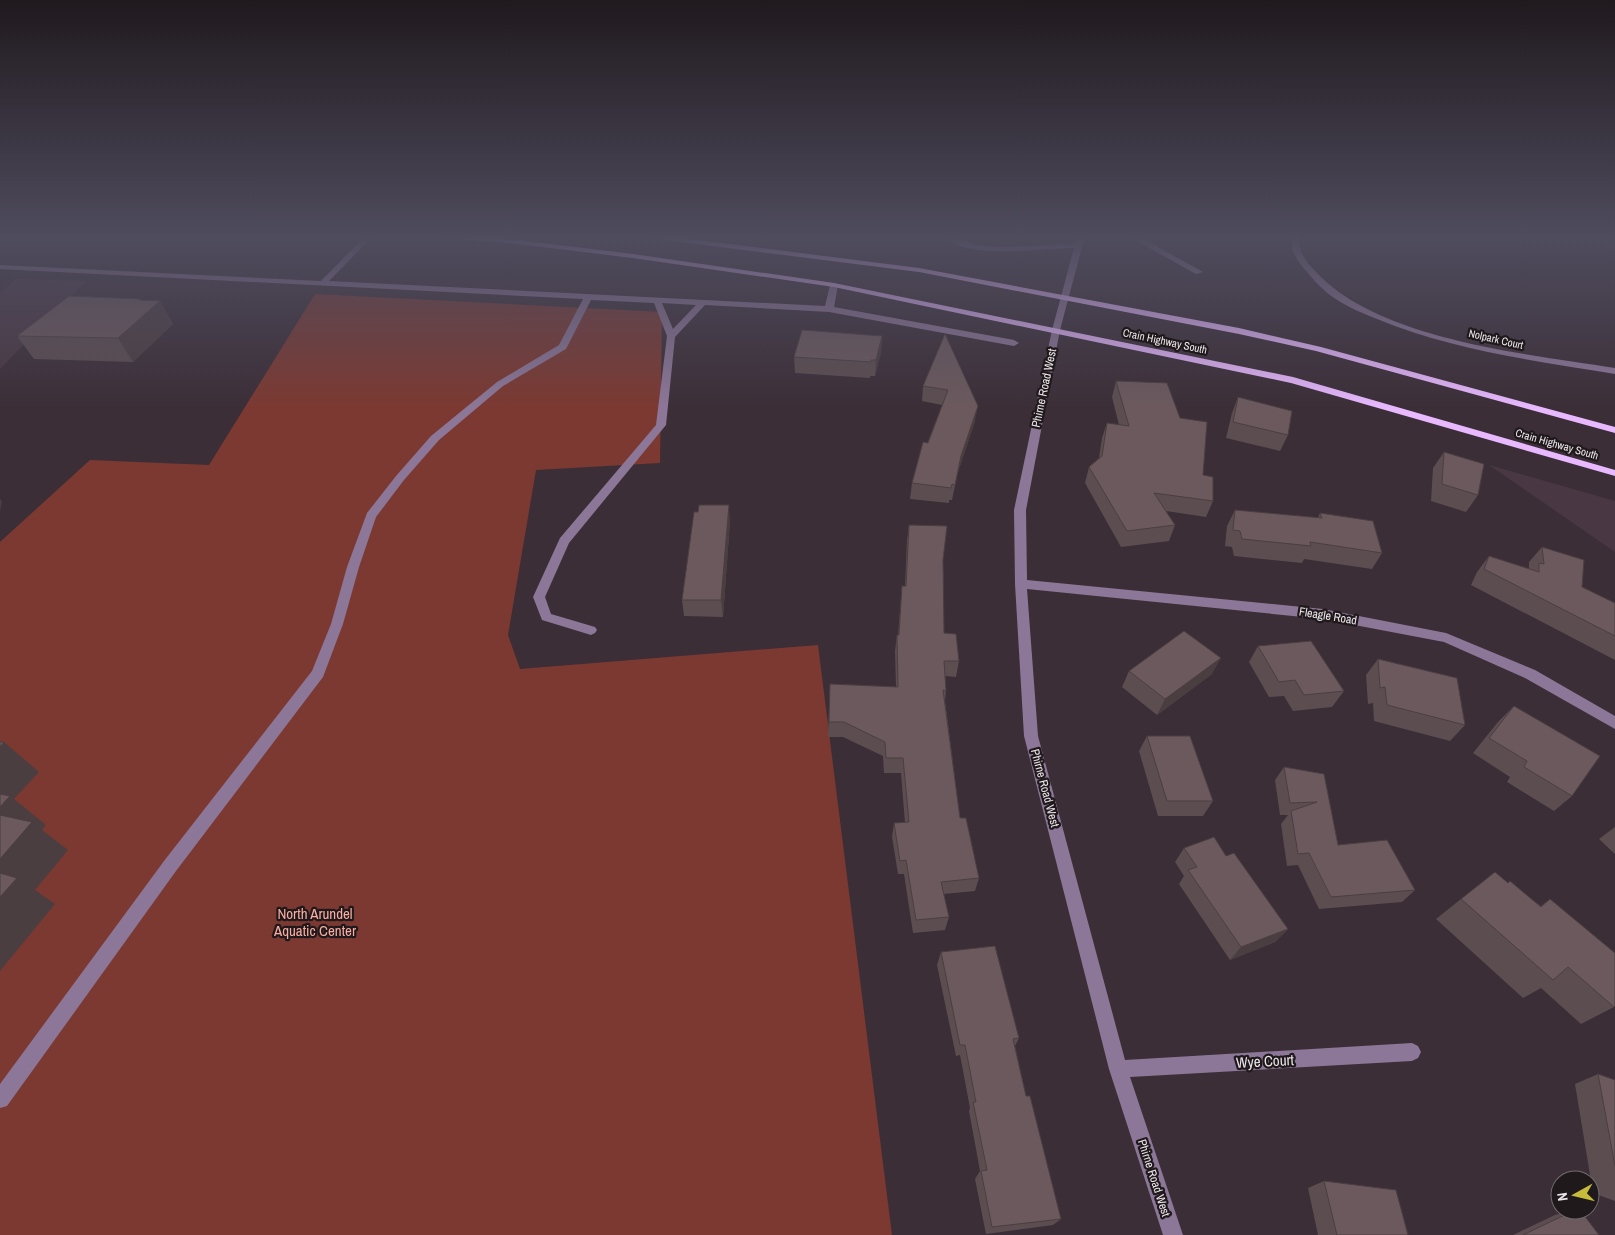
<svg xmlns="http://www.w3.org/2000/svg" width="1615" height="1235" font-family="'Archivo Narrow',sans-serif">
  <rect width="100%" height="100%" fill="#3b2e37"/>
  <path fill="#493843" d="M16,279l70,2 -86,88v-76z
    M1489,465l126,36v51z"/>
  <path fill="#7c3931" d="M315,294l347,18 -2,151 -124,7 -28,165 12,34 298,-24 74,590h-892v-693l90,-82 119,5z"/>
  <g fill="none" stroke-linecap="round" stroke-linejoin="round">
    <path fill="#8d7798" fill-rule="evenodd" d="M365,236h8l-44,45 496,25 5,-21 4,-2 4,2 -4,22 180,33 5,3 -5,3 -185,-34 -124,-7 -30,32 -9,88 -97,118 -24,54 6,17 44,13 2,3 -2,3 -4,2 -49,-15 -9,-23 27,-59 96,-113 11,-89 -13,-33 -63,-3 -25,49 -63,37 -64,54 -35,40 -28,37 -17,50 -16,57 -20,53 -147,194 -169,235 -7,2v-24l164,-223 148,-190 19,-47 16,-57 20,-54 29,-37 35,-40 66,-54 62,-37 24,-46 -583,-30v-4l321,16zM662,303l34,2 -23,24z
      M944,236c14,0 27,9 41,10 30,3 60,-2 90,-2l2,-8h8l-25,94 -34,180 1,70 296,29 123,24 89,37 80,46v13l-90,-51 -81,-36 -121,-23 -296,-30 11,147 87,324 287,-17 6,3 3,6 -3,6 -6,3 -282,16 53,158h-20l-54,-166 -85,-333 -9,-152 -1,-74 38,-180 22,-82c-31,0 -109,13 -130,-12z
      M1128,236h10l65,36 -7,2z
      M1292,236h8c-3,15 6,26 16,36 63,68 211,82 299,96v6c-80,-13 -163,-24 -238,-55 -18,-7 -39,-16 -53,-29 -6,-5 -11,-11 -16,-17 -9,-10 -19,-22 -16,-37z"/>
    <path fill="#e8b9ff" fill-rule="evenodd" d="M431,236l70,2 132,16 201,29 459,94 322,93v6l-324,-93 -457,-96 -201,-29 -132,-16 -66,-4z
      M645,236h22l252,32 320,60 82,19 294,80v6l-299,-82 -77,-17 -320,-62 -270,-34z"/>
  </g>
  <path fill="#5c4d50" d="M140,299l1,1 19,1 13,23 -40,38 -99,-3 -17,-23z
    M945,334l30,87 -17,51 -6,28h-3v3l-39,-4 2,-16 30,-78 -20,-4 1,-15z
    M882,336l-1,16 -6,24h-5v2l-75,-5 -1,-16z
    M1116,381l64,37 33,83 -7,16 -40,-6 9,14 -6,16 -48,6 -36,-64 4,-16 10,-9 3,-20 5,-15 12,2 -7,-28z
    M1238,397l50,38 -8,16 -54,-13 6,-25z
    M1444,452l34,43 -12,17 -35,-11 2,-33z
    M1235,510l83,8 2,-5 62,40 -10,16 -68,-10 -2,4 -68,-7 -2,-9 -7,-1 2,-20z
    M730,521l-7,96 -39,-1 -2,-16z
    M909,525l34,35 1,73 15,28 -3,16 -11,-1 1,15 -1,9 15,118 19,60 -4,13 -31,3 5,23 -4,13 -32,3 -9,-59h-6l-6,-37 2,-14h11l-4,-50h-17l-1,-17 -40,-19h-15l2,-53 66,3 -1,-36 2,-16h1l4,-49h3l2,-46z
    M1542,547l40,40 33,16v57l-144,-75 6,-13 12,-16 40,13v-7z
    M1258,646l86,45 -12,16 -39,4 -9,-15 -15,1 -20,-35z
    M1378,659l87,66 -15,16 -76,-20 -1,-18 -5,1 -2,-29z
    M1129,671l83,3 -55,41 -35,-28z
    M1514,706l58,90 -18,15 -47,-29 3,-5 -37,-24 25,-31z
    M1147,736l66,65 -10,15h-45l-19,-65z
    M1284,767l40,7 14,71 77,45 -13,12 -83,7 -21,-44 -11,1 -6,-42 7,-9h-8l-5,-35z
    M1615,827v27l-16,-15z
    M1184,848l42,8 62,73 -13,13 -45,18 -51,-76 5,-8 -9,-14z
    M1508,883l33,23 9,-7 64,108 -33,17 -40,-36 -18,10 -87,-79 25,-20z
    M941,952l78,86 -4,8 11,50 35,123 -8,6 -67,9 -11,-55 5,-8 -11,-60 1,-3 -10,-53 -4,1 -19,-91z
    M1598,1074l17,6v121l-22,-8 -18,-109z
    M1324,1181l84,54h-90l-10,-47z
    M1572,1210h8l19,25h-86l42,-20z"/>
  <path fill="#4b3e41" d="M140,299l8,13 12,-11 13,23 -40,38 -15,-24z
    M882,336l-1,16 -6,24 1,-16z
    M978,406l-3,15 -17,51 -6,28 9,-44z
    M0,499l2,2 -2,11z
    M729,505l1,16 -7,96 -2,-17z
    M1221,658l-9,16 -55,41 8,-16z
    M4,742l35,30 -25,27 32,26 -4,5 26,20 -33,40 20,14 -55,67v-224z
    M1288,929l-13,13 -45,18 11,-13z"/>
  <path fill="#6b595d" stroke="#4b3e41" d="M69,296l71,3 -1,1 21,1 -42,37 -101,-2z
    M802,330l80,6 -6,24h-5v2l-77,-5z
    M945,334l33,72 -17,50 -6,29 -3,-1 -1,4 -39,-5 11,-41 5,1 20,-53 -25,-4z
    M1116,381l51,2 13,35 27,4 -4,53 10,2v24l-59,-8 21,32 -48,6 -38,-64 13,-11 5,-33 22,3z
    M1238,397l54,14 -4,24 -55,-13z
    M1444,452l40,12 -6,31 -36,-11z
    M699,505h30l-8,95h-39l12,-88h4z
    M1235,510l87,8 -2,-5 53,8 9,32 -72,-11 1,4 -69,-7 -2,-8 -7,-1z
    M909,525l38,1 -4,34 1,73 12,1 3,27h-15l2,30 -3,-1 17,128h6l13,60 -38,4 8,35 -33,3 -10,-60 -6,1 -6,-38 15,-1 -6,-64h-17l-1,-16 -41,-20h-15l1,-38 68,3 -1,-52h2l3,-49h4z
    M1542,547l42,13 -2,27 33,16v33l-131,-67 5,-13 50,16v-9l5,1z
    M1184,631l37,27 -56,41 -36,-28z
    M1311,641l33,50 -40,4 -9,-15 -16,2 -21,-36z
    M1378,659l79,19 8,47 -78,-20 -2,-18 -5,1z
    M1514,706l86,50 -28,40 -48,-29 3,-6 -38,-23z
    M1147,736h43l23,65h-46z
    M0,742h4l-4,5z
    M1284,767l40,7 14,71 49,-5 28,50 -84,7 -22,-44 -11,1 -7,-43 26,-9 -27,1z
    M0,794l10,2 -10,11z
    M0,815l32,7 -32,37z
    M1214,837l12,19 8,-3 54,76 -47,18 -53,-77 9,-3 -13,-19z
    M1495,872l13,11 2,-2 31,26 9,-8 65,54v53l-1,1 -46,-40 -15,13 -92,-81z
    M0,873l17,5 -17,19z
    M995,946l24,92 -6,1 13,57h4l31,123 -69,8 -11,-56 6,-1 -14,-68h3l-11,-57h-5l-19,-93z
    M1598,1074l17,6v86z
    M1324,1181l72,9 12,45h-71z
    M1575,1210h5l19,25h-76z"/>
  <linearGradient id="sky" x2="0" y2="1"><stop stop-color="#20191e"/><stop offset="0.58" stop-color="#4f4c5e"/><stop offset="1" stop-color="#4f4c5e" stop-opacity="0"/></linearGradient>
  <rect width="1615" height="409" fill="url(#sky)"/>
  <g text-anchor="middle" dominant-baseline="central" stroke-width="4.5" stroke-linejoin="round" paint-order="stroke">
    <g font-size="11" fill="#ede5ea" stroke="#1f191c">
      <text transform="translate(1496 339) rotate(13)">Nolpark Court</text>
      <text transform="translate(1165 341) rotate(12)">Crain Highway South</text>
      <text transform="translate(1557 444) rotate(16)">Crain Highway South</text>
    </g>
    <g font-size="12" fill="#ede5ea" stroke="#1f191c">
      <text transform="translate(1044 388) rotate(-78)">Phirne Road West</text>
      <text transform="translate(1328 616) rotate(9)">Fleagle Road</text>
      <text transform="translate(1045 788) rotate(75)">Phirne Road West</text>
      <text transform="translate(1154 1178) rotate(72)">Phirne Road West</text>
    </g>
    <g font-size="15" fill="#faada0" stroke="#1f191c">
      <text x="315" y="913">North Arundel<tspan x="315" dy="17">Aquatic Center</tspan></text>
    </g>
    <g font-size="15" fill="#ede5ea" stroke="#1f191c">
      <text transform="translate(1265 1061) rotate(-3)">Wye Court</text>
    </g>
  </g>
  <g transform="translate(1575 1195) rotate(262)"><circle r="24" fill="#1f191c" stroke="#716b6e"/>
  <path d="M0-4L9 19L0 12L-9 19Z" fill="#c7bb3b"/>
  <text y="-8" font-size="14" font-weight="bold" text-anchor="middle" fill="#ede5ea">N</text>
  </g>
</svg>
